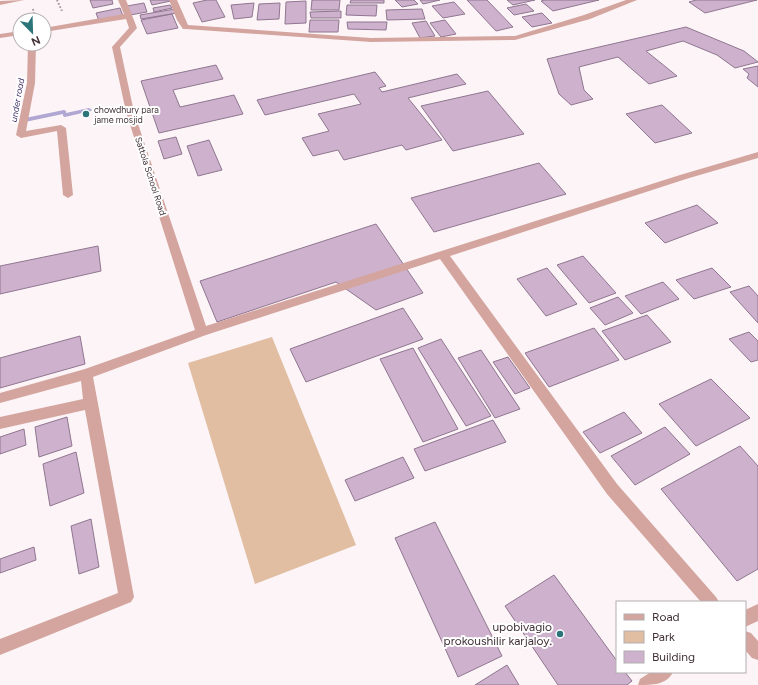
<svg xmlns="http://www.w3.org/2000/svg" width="758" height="685" font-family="Figtree,sans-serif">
  <rect width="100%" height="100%" fill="#fcf4f6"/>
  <path fill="#e1bda2" d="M272,337l84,208 -101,39 -67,-221z"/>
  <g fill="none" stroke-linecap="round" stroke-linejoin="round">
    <path fill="#b1a7d3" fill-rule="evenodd" d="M89,108l3,2 -1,1 -26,6 -2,-1v-2l-38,8 -3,-2 3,-2 39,-8 2,1v2z"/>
  </g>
  <path fill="#cdb1cd" stroke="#907690" d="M90,0h22l1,4 -20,4z
    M150,0h20l1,1 -19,4z
    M207,0h9l9,17 -23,5 -9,-19z
    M312,0h28l-1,10h-28z
    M351,0h33v3h-34z
    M395,0h19l4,4 -16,3z
    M420,0h20l-17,4z
    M467,0h20l26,27 -17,4z
    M507,0h28l-22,5z
    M545,0h54l-46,11 -12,-10z
    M696,0h61l-52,13 -16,-11z
    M306,1v22l-21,1 1,-22z
    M454,2l11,12 -22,4 -11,-12z
    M144,3l3,9 -17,3 -3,-9z
    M254,3l-2,14 -18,2 -3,-14z
    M280,3l-1,16 -22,1 2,-16z
    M526,4l8,7 -20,4 -7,-7z
    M170,5l2,3 -18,4 -1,-4z
    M347,5h30l-1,11 -30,-1z
    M120,8l3,8 -24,5 -3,-8z
    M175,9l2,4 -36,6 -1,-4z
    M422,9l3,10 -38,1 -1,-10z
    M341,11v7h-30l-1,-6z
    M542,13l10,10 -20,4 -10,-10z
    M172,14l6,14 -31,6 -6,-14z
    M310,20h29l-1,12h-29z
    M445,20l11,14 -15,3 -11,-14z
    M426,21l9,15 -15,2 -8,-15z
    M347,22h40l-1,8 -38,-1z
    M686,27l58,24 14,11 -23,6 -18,-13 -34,-14 -37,10 31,25 -28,8 -31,-27 -39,10 5,23 9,9 -22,6 -12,-11 -12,-35z
    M216,65l7,14 -50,11 7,17 54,-12 9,19 -84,19 -18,-52z
    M758,66v21l-11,-9 2,-4 -6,-5z
    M375,72l11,14 -7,2 3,4 75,-18 9,10 -58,14 34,42 -36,10 -4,-5 -58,15 -6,-10 -25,6 -11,-18 27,-7 -11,-17 43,-10 -7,-10 -89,21 -8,-15z
    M488,91l36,43 -71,17 -32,-45z
    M662,105l30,28 -37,10 -29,-29z
    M176,137l6,17 -18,5 -6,-18z
    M209,140l13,30 -24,6 -11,-30z
    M539,163l27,31 -132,38 -23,-34z
    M697,205l21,18 -53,20 -20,-20z
    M376,224l47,69 -47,17 -40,-28 -119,40 -17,-41z
    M98,246l3,25 -101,23v-28z
    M583,256l33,37 -27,10 -32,-38z
    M547,268l30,36 -31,12 -29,-37z
    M712,268l19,19 -37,12 -18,-19z
    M663,282l16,17 -38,15 -16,-18z
    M749,286l9,10v27l-28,-31z
    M618,297l15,16 -28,12 -15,-17z
    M403,308l20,31 -117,43 -16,-33z
    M647,315l24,27 -46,18 -23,-29z
    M594,328l25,32 -70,27 -24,-34z
    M749,332l9,9v19l-7,2 -22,-23z
    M80,336l5,28 -85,24v-30z
    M441,339l50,77 -25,10 -48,-78z
    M413,348l45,81 -35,13 -43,-83z
    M481,350l39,59 -25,9 -37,-60z
    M508,357l22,31 -15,6 -22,-32z
    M711,379l39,39 -54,28 -37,-42z
    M624,412l18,21 -42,20 -17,-21z
    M67,417l5,29 -33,11 -4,-30z
    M493,420l13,22 -81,29 -11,-22z
    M665,427l25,27 -55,31 -24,-29z
    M24,429l2,16 -26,9v-17z
    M740,446l18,20v103l-21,12 -76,-92z
    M76,452l8,41 -34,13 -7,-42z
    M403,457l11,21 -59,23 -10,-21z
    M91,519l8,48 -20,7 -8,-48z
    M435,522l67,134 -44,21 -63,-139z
    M34,547l2,13 -36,13v-14z
    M554,575l63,86v11h8l7,9 -5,4h-69l-53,-79z
    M507,665l12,20h-44z"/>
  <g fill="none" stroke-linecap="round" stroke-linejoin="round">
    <path stroke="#a2969a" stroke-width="2" stroke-dasharray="1.5 2" stroke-linecap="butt" d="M57,0l5,11
      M33,9l2,11"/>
    <path fill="#d4a59f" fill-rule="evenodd" d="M24,0l-24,5v-4z
      M118,0h8l11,28 -17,19 14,65 72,214 474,-151 78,-23v6l-72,21 -236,77 167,228 99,113 3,5h-18l-94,-108 -167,-235 -234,76 -113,42 41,220 -3,5 -131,53v-16l118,-46 -33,-183 -85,19v-12l83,-18 -2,-18 -81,22v-10l85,-24 110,-39 -69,-218 -14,-65 17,-19 -3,-9 -82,13v-4l80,-14z
      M169,0h8l11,25 183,13 144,-2 69,-21 42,-15h11l-47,19 -75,21 -144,2 -185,-13h-3l-6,-9z
      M20,31v4l-20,3v-4z
      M28,44h8l-1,39 -9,48 35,-6 5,3 7,67 -5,3 -5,-3 -6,-64 -36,7 -5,-3 11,-52z
      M758,604v17l-13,6v-17z
      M745,631l6,2 7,8v19l-6,-2 -7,-8z
      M651,672h22c-6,13 -21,13 -35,13l2,-6z"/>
  </g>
  <g fill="#2b757a" stroke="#fff" stroke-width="1.5">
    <circle cx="86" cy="114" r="4"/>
    <circle cx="560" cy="634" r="4"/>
  </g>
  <g text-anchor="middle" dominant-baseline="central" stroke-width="4" stroke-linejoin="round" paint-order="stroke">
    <g font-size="9" font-style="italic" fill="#423269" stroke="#fff">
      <text transform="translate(17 100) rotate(-80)">under road</text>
    </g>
    <g font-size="9" fill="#413137" stroke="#fff" text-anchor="start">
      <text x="94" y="109">chowdhury para<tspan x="94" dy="10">jame mosjid</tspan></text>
    </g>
    <g font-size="9" fill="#413137" stroke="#fff">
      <text transform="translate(151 176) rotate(72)">Sattola School Road</text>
    </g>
    <g font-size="12" fill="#413137" stroke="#fff" text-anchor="end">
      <text x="552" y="627">upobivagio<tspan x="552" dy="14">prokoushilir karjaloy.</tspan></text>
    </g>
  </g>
  <rect x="616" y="601" width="130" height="72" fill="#ffffff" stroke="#b3adaf"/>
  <rect x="624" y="614" width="20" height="6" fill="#d4a59f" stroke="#b3adaf"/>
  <text x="652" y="621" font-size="12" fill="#413137">Road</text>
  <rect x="624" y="631" width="20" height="12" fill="#e1bda2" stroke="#b3adaf"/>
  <text x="652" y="641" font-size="12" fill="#413137">Park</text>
  <rect x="624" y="651" width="20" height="12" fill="#cdb1cd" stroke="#b3adaf"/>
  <text x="652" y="661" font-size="12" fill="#413137">Building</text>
  <g transform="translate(32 32) rotate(157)"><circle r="19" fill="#ffffff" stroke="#b3adaf"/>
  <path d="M0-3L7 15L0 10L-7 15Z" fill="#2b757a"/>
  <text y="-6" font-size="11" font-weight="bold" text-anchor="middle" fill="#413137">N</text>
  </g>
</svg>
